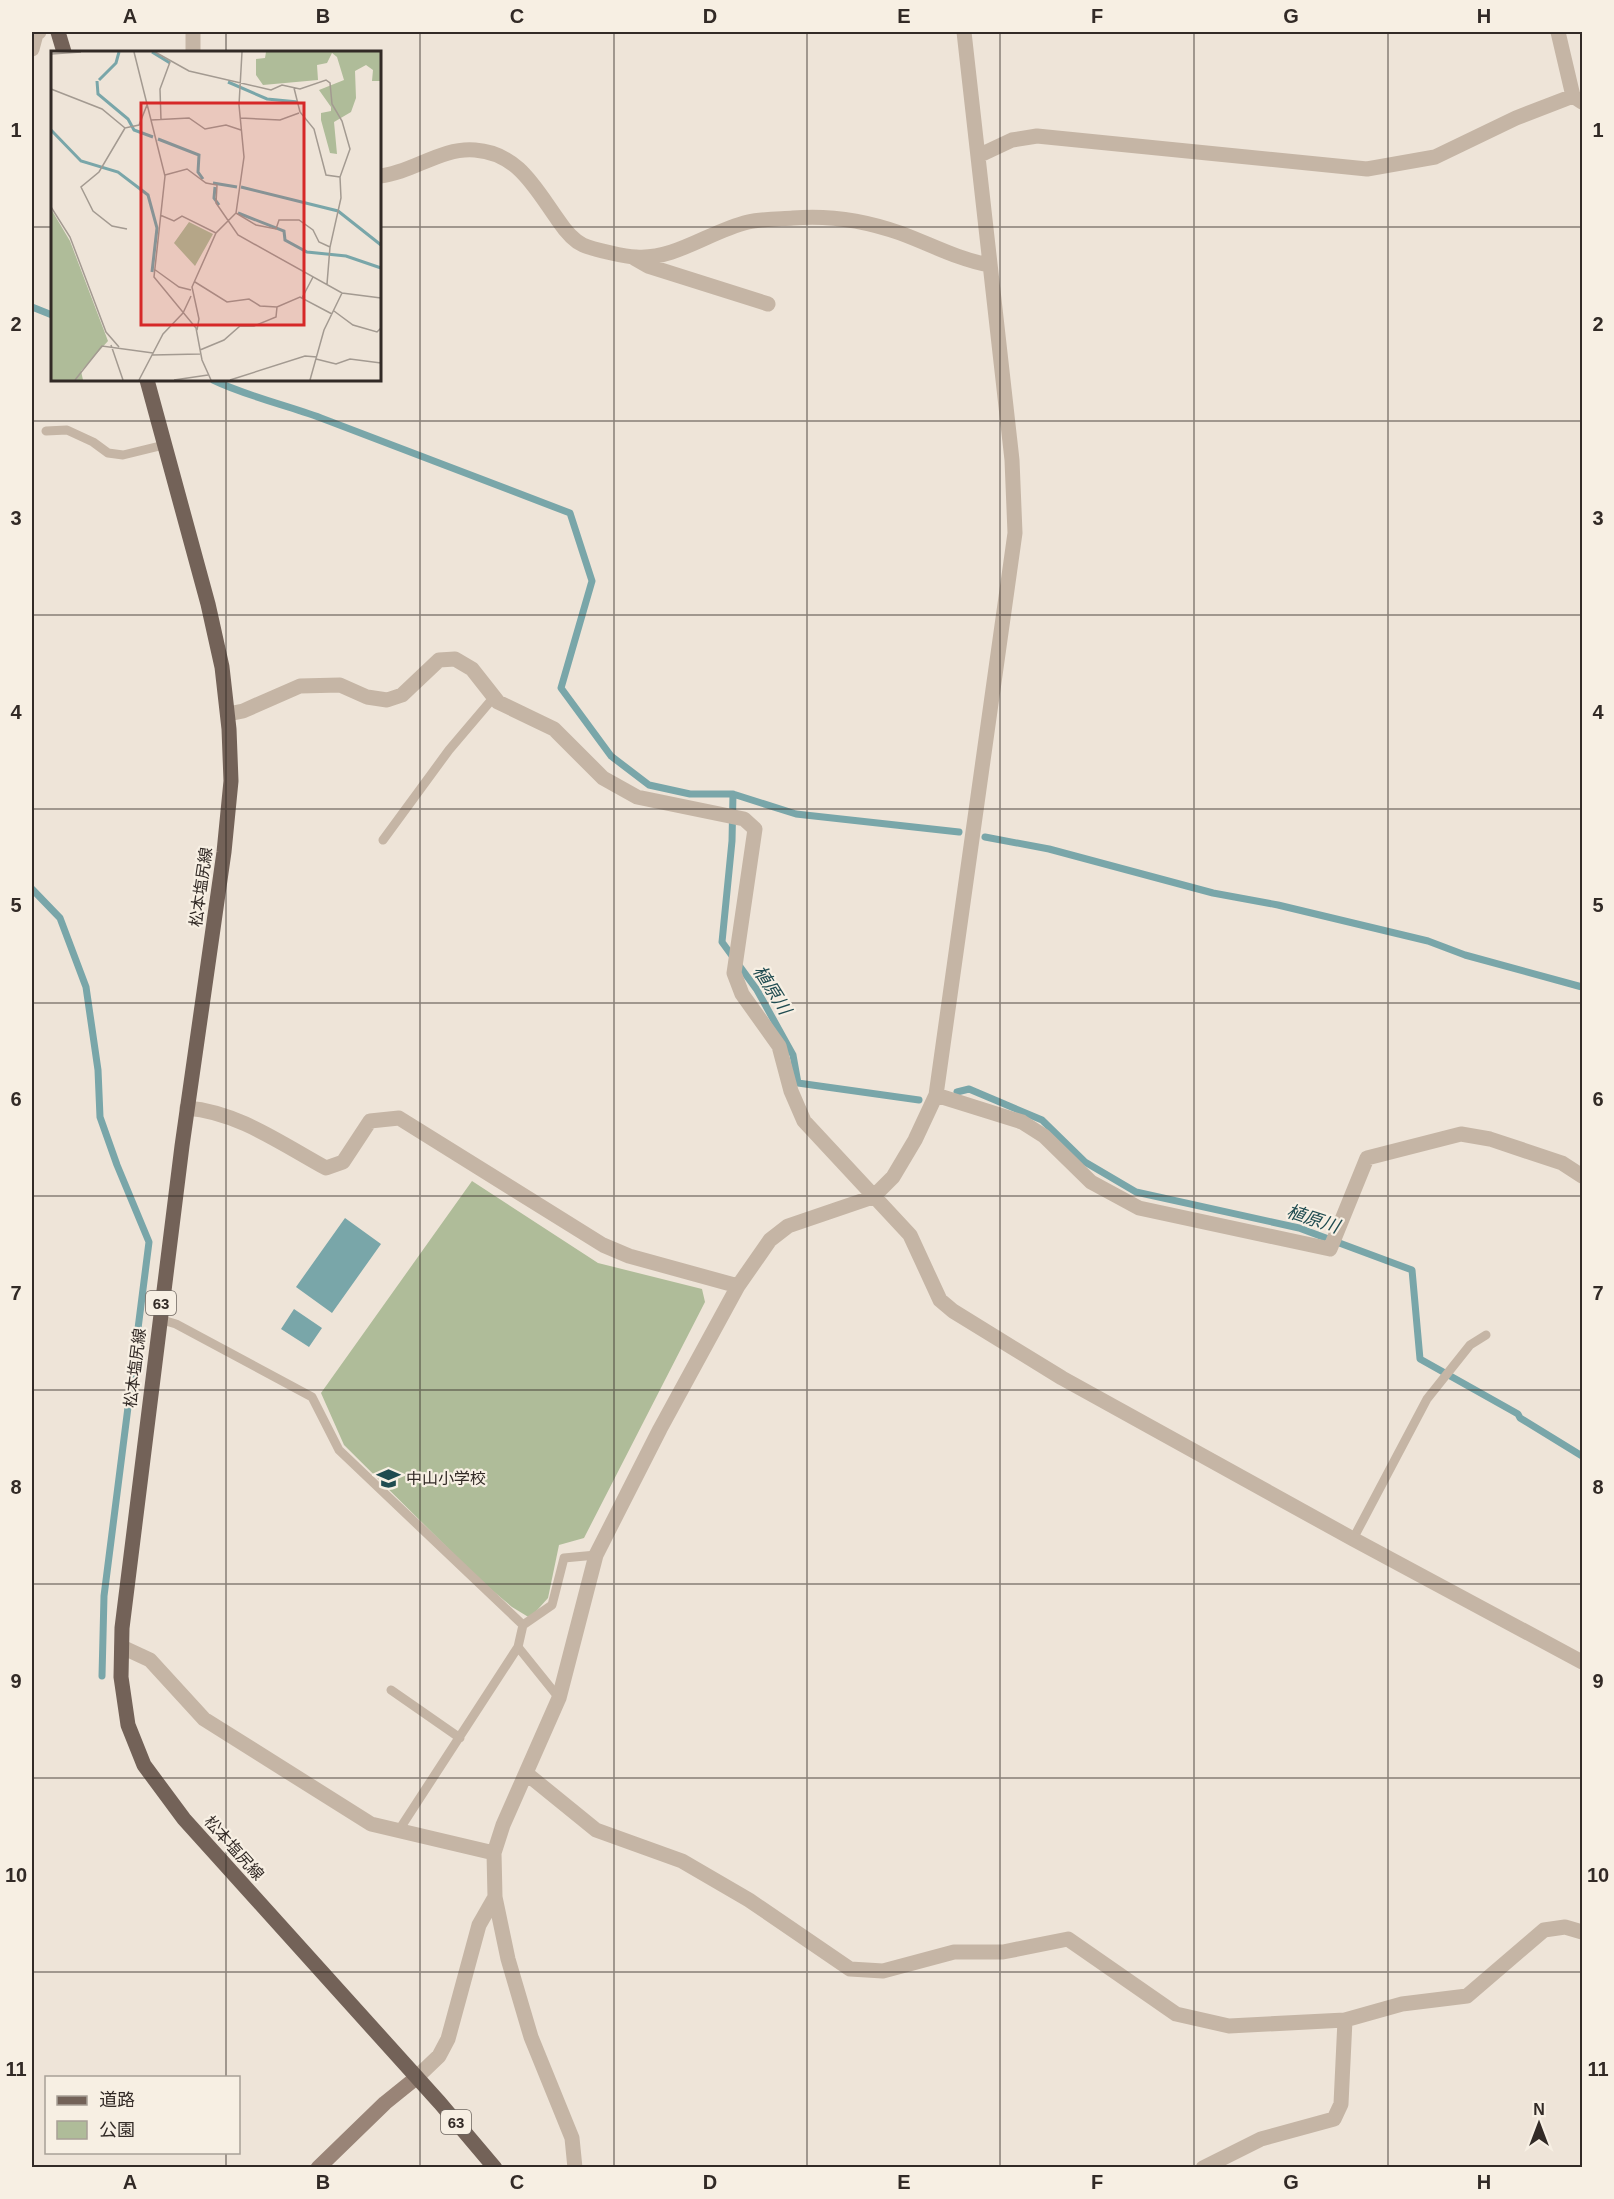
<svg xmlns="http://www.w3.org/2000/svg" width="1614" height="2199" font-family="Helvetica,'Noto Sans JP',sans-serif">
  <rect width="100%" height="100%" fill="#eee4d8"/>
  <path fill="#afbc99" d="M472,1181l126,82 104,26 3,13 -121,236 -25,7 -11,53 -18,20 -18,-11 -32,-27 -136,-135 -23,-52z"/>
  <path fill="#79a6a9" d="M345,1218l36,26 -49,69 -36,-26z
    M294,1309l28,19 -13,19 -28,-18z"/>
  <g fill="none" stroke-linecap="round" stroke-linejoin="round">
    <path stroke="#79a6a9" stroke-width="7" d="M32,307l20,8
      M213,380c33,16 73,25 108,38 83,31 166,63 249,95l22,68 -31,107 50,68 38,29 41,9h43l63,20 163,18
      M733,794l-1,47 -10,101 35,48 36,65 5,28 121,17
      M985,837l64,12 164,44 65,12 150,36 37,14 117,32
      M32,889l28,29 26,69 12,83 2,47 17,48 32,77 -45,354 -2,80
      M957,1092l12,-3 73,31 43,42 51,30 163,36 113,42 8,89 98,55 2,4 62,38"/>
    <path stroke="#c5b5a5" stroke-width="9" d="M46,431l21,-1 26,12 15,11 15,2 41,-10
      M383,840l66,-90 45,-53
      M159,1319l17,5 136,73 27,53 184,175 -5,22 -119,183
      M1353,1539l74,-140 43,-54 16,-10
      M523,1625l29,-20 12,-47 32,-3
      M518,1647l41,51
      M391,1690l69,48"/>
    <path stroke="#c5b5a5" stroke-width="15" d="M193,32v20
      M1558,32l15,64 9,6
      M32,49l4,-15 3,-2
      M978,156l34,-16 25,-4 330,33 68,-12 81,-39 57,-22
      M380,176c32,-3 61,-29 95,-26 43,3 60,38 83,70 6,9 14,20 25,25 9,4 43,12 53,12 39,3 74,-26 112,-35 14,-3 30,-3 45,-4 36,-3 73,3 107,15 30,11 57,26 89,32
      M634,258l14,8 120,38
      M228,714l15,-3 57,-25 40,-1 27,12 20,3 15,-5 37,-35 16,-1 17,10 26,33 56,27 49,49 34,19 107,22 11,10 -21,144 8,21 37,52 12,45 13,30 106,114 30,65 13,11 109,67 291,161 229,123
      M936,1095l86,27 22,14 47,46 48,26 191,41 37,-91 94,-24 29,5 72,24 20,13
      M187,1108c51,4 95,36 139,60l17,-6 27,-41 29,-3 204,127 26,11 109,30
      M122,1647l28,13 54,59 167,105 123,29
      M527,1774l69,56 86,31 67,39 101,69 33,2 71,-19h49l65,-13 108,75 53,12 116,-6 57,-16 65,-8 77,-66 21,-3 17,5
      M416,2078l23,-22 9,-17 31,-114 16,-28
      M575,2168l-3,-30 -41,-101 -23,-78 -13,-62 -1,-44 9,-28 56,-127 37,-143 64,-126 78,-143 32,-46 18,-14 85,-29 20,-20 22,-37 21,-45 79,-562 -3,-73 -48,-428
      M1203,2168l58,-29 73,-20 7,-15 4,-84"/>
    <path stroke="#998477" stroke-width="15" d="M318,2168l67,-65 31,-25"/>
    <path stroke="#736258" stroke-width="15" d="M58,32l6,20
      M147,380l61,224 14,63 7,62 2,52 -7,71 -42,294 -60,482 -1,49 7,48 16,40 40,54 256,284 55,65"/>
  </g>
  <path fill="none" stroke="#322a26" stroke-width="1.5" stroke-opacity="0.55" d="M226,32v20M420,32v2136M614,32v2136M807,32v2136M1000,32v2136M1194,32v2136M1388,32v2136M32,227h20M380,227h1202M226,380v1698M32,421h1550M32,615h1550M32,809h1550M32,1003h1550M32,1196h1550M32,1390h1550M32,1584h1550M32,1778h1550M32,1972h1550M226,2152v16"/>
  <defs>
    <symbol id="school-bare" viewBox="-9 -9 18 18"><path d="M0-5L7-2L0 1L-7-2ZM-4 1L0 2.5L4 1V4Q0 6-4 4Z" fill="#1f4b50" stroke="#f7efe3" stroke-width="2.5" paint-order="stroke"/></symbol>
  </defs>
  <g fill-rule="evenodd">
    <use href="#school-bare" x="372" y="1462" width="33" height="33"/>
  </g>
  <g text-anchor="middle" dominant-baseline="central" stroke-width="4.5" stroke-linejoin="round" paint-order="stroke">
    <g fill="#f7efe3" stroke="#6d655f" stroke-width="1.5">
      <rect x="146" y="1291" width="30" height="24" rx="4.5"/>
      <rect x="441" y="2110" width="30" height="24" rx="4.5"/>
    </g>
    <g font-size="15" font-weight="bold" fill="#322a26">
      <text x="161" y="1303">63</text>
      <text x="456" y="2122">63</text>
    </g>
    <g font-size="16" fill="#322a26" stroke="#f7efe3">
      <text transform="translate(201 887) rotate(-82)">松本塩尻線</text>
      <text transform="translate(135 1368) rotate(-83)">松本塩尻線</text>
      <text transform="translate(234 1848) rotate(48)">松本塩尻線</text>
    </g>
    <g font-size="16" fill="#322a26" stroke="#f7efe3" text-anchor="start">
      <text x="406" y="1478">中山小学校</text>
    </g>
    <g font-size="18" font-style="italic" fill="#1f4b50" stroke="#f7efe3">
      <text transform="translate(772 990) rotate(58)">植原川</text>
      <text transform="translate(1313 1219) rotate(18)">植原川</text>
    </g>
  </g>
  <g transform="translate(51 51)">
    <rect width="330" height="330" fill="#eee4d8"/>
    <path d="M215,1h115v29h-9l1,-11 -7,-5 -11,6 1,27 -5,14 -17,10 3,32 -7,-1 -9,-33v-7l10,-2v-4l-12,-17 25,-10 -7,-23 -5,-4 -5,10 -10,2 1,15 -55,5 -7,-10v-16l9,-1zM0,158l19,32 38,100 -27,30 2,9h-32zM138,171l24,12 -18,32 -21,-23z" fill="#afbc99"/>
    <path fill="none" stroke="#79a6a9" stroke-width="3" d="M101,1l18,11M48,29l17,-17 3,-11M46,30l1,13 30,25 6,11 19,7M177,31l39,17 31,3M0,79l30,31 37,11 30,23 9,33 -5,44M107,88l41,16 -1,17 5,7M162,132l24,4M164,136l-1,11 5,7M190,136l97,24 43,34M187,162l46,18 1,9 22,12 39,4 35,12"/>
    <path fill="none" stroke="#a39a91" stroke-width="1.5" d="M83,1l31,124 -11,101 42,51 6,32 9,20M104,1l34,19 82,19 11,-5 18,4 26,-9 4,3 2,21 10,17 8,28 -10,28 1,21 -11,49 -3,37M0,3l30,-2M243,37l6,24 14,17 12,46 14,2M0,38l51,20 23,19 14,-3 8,-20M189,67l40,2 19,-7M100,69l38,-2 16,11 21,-4 15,5M110,69l-1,-31 10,-27M74,77l-26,44 -18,15 12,24 19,15 15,3M114,124l22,-6 19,14 11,2 -1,18 22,32 104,58 39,5M0,156l19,30 36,95 13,15M185,162l20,12 20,4 3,-9h20l14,10 6,12 11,5M109,164l14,6 8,-5 34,17M103,218l25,18 12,3M144,231l32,20 22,-3 11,7 17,1 23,-10 32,17M251,247l11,-21M283,260l19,14 24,7 4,-4M132,262l8,-17M146,279l2,-11 -7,-32 24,-54 20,-20 8,-56 -5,-52 3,-53M60,294l12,35M149,299l24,-10 16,-14h14l22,-9 1,-10M101,304l48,-1M265,308l20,5 14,-5 31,4M24,329l27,-34 51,7M88,329l24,-46 20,-21M123,329l34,-5M179,329l75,-24 12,1M259,329l14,-50 18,-37"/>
    <path fill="#d62828" fill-opacity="0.15" stroke="#d62828" stroke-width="3" d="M90,52h163v222h-163z"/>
    <rect width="330" height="330" fill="none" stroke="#322a26" stroke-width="3"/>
  </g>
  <rect width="1614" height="2199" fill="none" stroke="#f7efe3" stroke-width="66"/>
  <rect x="45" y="2076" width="195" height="78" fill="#f7efe3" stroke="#a8a097" stroke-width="1.5"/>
  <rect x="57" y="2096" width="30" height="9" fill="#736258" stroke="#a8a097" stroke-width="1.5"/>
  <text x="99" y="2106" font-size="18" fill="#322a26">道路</text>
  <rect x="57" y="2121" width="30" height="18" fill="#afbc99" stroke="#a8a097" stroke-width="1.5"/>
  <text x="99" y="2136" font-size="18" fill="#322a26">公園</text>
  <g transform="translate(1539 2124)" stroke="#f7efe3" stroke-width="4.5" paint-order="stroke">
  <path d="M0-4.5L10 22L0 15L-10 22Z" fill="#322a26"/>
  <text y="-9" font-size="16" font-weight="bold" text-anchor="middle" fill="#322a26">N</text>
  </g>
  <rect x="33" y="33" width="1548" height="2133" fill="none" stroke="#322a26" stroke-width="2"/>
  <g font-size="20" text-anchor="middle" font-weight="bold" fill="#322a26">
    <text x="130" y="23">A</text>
    <text x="323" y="23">B</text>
    <text x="517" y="23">C</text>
    <text x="710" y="23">D</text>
    <text x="904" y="23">E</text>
    <text x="1097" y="23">F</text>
    <text x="1291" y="23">G</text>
    <text x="1484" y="23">H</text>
    <text x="16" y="137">1</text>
    <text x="1598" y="137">1</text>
    <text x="16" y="331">2</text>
    <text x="1598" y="331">2</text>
    <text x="16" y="525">3</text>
    <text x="1598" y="525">3</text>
    <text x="16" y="719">4</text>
    <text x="1598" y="719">4</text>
    <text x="16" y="912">5</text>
    <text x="1598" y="912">5</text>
    <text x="16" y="1106">6</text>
    <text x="1598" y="1106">6</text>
    <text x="16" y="1300">7</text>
    <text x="1598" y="1300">7</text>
    <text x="16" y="1494">8</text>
    <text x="1598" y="1494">8</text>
    <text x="16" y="1688">9</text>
    <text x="1598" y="1688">9</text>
    <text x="16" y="1882">10</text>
    <text x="1598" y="1882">10</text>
    <text x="16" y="2076">11</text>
    <text x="1598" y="2076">11</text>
    <text x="130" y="2189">A</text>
    <text x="323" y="2189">B</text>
    <text x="517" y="2189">C</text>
    <text x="710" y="2189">D</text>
    <text x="904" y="2189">E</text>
    <text x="1097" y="2189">F</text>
    <text x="1291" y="2189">G</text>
    <text x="1484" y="2189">H</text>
  </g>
</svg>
